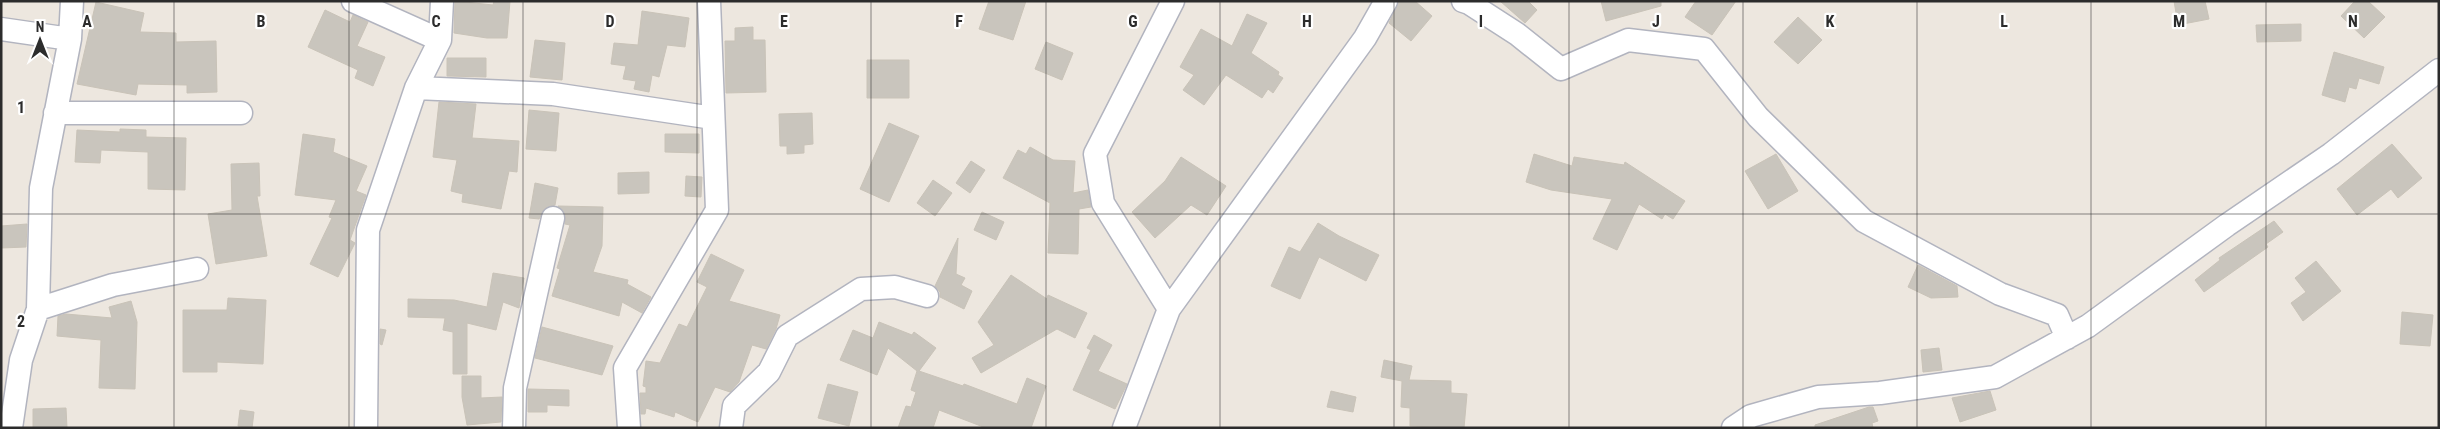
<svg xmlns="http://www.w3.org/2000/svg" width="2440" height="429" font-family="'Roboto Condensed',sans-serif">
  <rect width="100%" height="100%" fill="#ede7df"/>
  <path fill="#c9c5bd" stroke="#c9c3b8" d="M455,1l38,4 1,-4h16l-3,37h-20l-33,-5z
    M989,1h37l-13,39 -34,-11z
    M1399,1h16l17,15 -21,25 -22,-18z
    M1500,1h28l9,9 -12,13z
    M1601,1h60v5l-55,15z
    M1696,1h40l-24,34 -27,-18z
    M2174,1h31l4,18 -31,6z
    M2355,1h13l17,16 -21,21 -23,-22z
    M96,2l48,11 -4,19 36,1v9l40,-1 1,51 -30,1v-8l-49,-1 -2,11 -59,-11z
    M325,10l25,12 3,-7 15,7 -11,24 28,11 -12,29 -18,-8 3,-8 -50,-23z
    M642,11l47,7 -4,29 -18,-2 -8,32 -7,-2 -3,17 -15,-3 2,-8 -13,-2 3,-13 -15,-2 3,-21 24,2z
    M1247,14l20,9 -16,30 28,19 -1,3 5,3 -10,15 -5,-4 -6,9 -36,-23 -22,30 -21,-15 11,-15 -14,-8 21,-38 31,17z
    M1798,17l24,23 -24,24 -24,-22z
    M2301,24v17l-44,1 -1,-17z
    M753,27v13h12l1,52 -40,1 -1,-52h10v-13z
    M535,40l30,3 -3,37 -32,-3z
    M1046,42l27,11 -11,27 -27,-11z
    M2334,52l50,15 -5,17 -20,-6 -3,11 -7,-2 -4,15 -23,-7z
    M447,58h39v19l-39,-1z
    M867,60h42v38h-42z
    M439,102l37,2 -4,34 47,3 -2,31 -8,-1 -8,38 -39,-7 1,-8 -12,-3 6,-31 -24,-3z
    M529,110l30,3 -3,38 -30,-2z
    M812,113l1,31 -9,1v8l-17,1v-8h-7l-1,-32z
    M889,123l30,13 -30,66 -29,-13z
    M120,129l26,1v7l40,1 -1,52 -37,-1v-37l-47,-2 -1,13 -25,-1 2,-32 43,2z
    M303,134l32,5 -2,13 34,14 -11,25 10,4 -16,45 5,3 -17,34 -28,-13 22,-46 -3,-1 7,-17 -41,-5z
    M665,134h34v19l-34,-1z
    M2392,144l30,34 -24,20 -7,-9 -34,26 -20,-26z
    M1030,147l23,13 22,1 -2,32 15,-3 3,17 -12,2 -1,45 -30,-1 2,-50 -47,-25 15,-28 8,4z
    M1534,154l38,12 2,-9 50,8 1,-3 60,39 -12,18 -8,-5 -3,5 -23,-15 -22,46 -24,-11 19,-40 -61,-9 -25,-8z
    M1776,154l22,37 -30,18 -23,-38z
    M1181,157l45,29 -19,29 -16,-10 -36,33 -23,-26 33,-31z
    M971,161l14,9 -15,23 -14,-10z
    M259,163l1,33h-3l10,60 -51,8 -8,-50 24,-4 -1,-46z
    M649,172v21l-31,1v-21z
    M686,176l16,1 -1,20 -16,-1z
    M933,180l19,13 -17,23 -18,-13z
    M535,183l23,5 -3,17 -11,4 -5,10 -10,-1z
    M558,206l45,1 -1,39 -9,26 35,8 -1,4 24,13 -9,16 -20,-11 -3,14 -67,-20 8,-27 -3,-1 13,-43 -5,-1v-10z
    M982,212l22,10 -8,18 -22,-10z
    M2274,221l9,11 -17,12 2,3 -64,45 -9,-12 25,-20 -1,-2z
    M1318,223l21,13 40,19 -13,26 -47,-24 -19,42 -29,-13 18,-39 11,5z
    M27,224l-1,23 -25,1v-22z
    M958,238l-2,36 9,4 -4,7 11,6 -8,18 -24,-12v-5l-5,-6z
    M711,254l33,16 -15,31 51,14 -4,14 -10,20 -14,-4 -13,37 -9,10 -15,-5 -17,35 -23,-10 -1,5 -28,-9 -1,6h-4l-1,-21h6v-6l-3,-1 3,-25 14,2 19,-39 8,3 20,-40 -10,-5z
    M2316,261l25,30 -38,30 -12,-18 15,-11 -11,-14z
    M1918,265l39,21 1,11 -27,1 -23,-11z
    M493,273l31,5 -5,30 -16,-6 -7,28 -29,-7v51h-14v-42l-10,-2 2,-12 -37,-1v-18l46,1 33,7z
    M1011,275l36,24 1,-4 39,18 -12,25 -18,-9 -76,44 -9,-15 22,-13 -16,-23z
    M228,298l38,2 -3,64 -46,-2v10h-34v-62h44z
    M131,301l6,21 -2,67 -36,-1 2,-48 -44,-4 1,-20 8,-2 46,4 -3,-11z
    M2402,312l31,3 -3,31 -30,-2z
    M879,322l33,13 2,-3 22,16 -17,23 44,15 1,-2 53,20 10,-26 19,8 -15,42h-45l-47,-18 -6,18h-35l8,-22 5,1 5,-15 -5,-2 6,-19 -29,-23 -11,27 -37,-15 13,-30 20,8z
    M542,327l71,19 -11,29 -67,-17z
    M380,329l6,1 -4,15 -2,-1z
    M1094,335l18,10 -14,26 29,13 -12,25 -42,-19 18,-40 -4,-2z
    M1939,348l3,22 -19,2 -2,-22z
    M1384,360l28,6 -3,14 42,1v12l16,1 -3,34 -54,-2v-18l-9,-1 1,-26 -21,-4z
    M462,376h19v22l21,-1 -1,25 -34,3 -5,-28z
    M828,384l30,8 -9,34 -31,-8z
    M528,389l41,1v16l-22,-1v7h-19z
    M1331,391l25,6 -3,15 -26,-5z
    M1990,391l6,19 -36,12 -8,-24z
    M1869,407h4l5,14 -6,2 1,5h-58v-3z
    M66,408l1,20h-34v-19z
    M240,410l14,2 -2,16 -14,-2z"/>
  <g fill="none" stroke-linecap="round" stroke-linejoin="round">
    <defs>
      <path id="street" d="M353,1l87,39
        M1463,1l6,2 48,31 44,35 67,-29 76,9 54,68 106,104 136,73 57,21 10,23
        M1,29l69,10
        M416,88l137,6 160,24
        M55,113h186
        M38,309l75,-24 84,-16
        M1169,309l-66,-106 -8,-49 78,-153
        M11,428l10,-68 17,-51 3,-121 29,-149 2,-38
        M366,428l2,-198 48,-142 24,-48 2,-39
        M514,428l1,-40 38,-170
        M629,428l-4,-60 92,-158 -8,-209
        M731,428l3,-22 35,-34 18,-36 74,-47 34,-2 32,9
        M1124,428l45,-119 196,-271 21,-37
        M1733,428l18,-12 67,-19 62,-4 115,-16 93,-51 139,-101 104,-71 108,-84"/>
    </defs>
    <use href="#street" stroke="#b2b4bf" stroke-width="25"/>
    <use href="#street" stroke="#fff" stroke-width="22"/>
  </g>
  <path fill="none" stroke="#2c2c2c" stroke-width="1" stroke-opacity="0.55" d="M174,1v427M349,1v427M523,1v427M697,1v427M871,1v427M1046,1v427M1220,1v427M1394,1v427M1569,1v427M1743,1v427M1917,1v427M2091,1v427M2266,1v427M1,214h2438"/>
  <g font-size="16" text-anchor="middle" font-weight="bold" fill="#2c2c2c" stroke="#fff" stroke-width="4.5" stroke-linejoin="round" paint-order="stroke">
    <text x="87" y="27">A</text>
    <text x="261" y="27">B</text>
    <text x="436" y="27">C</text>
    <text x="610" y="27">D</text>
    <text x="784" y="27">E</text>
    <text x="959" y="27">F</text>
    <text x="1133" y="27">G</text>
    <text x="1307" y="27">H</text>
    <text x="1481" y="27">I</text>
    <text x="1656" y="27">J</text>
    <text x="1830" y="27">K</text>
    <text x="2004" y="27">L</text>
    <text x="2179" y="27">M</text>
    <text x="2353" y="27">N</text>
    <text x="21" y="113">1</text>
    <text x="21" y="327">2</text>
  </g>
  <rect width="2440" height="429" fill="none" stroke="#2c2c2c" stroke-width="5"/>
  <g transform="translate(40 40)" stroke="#ffffff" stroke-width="4" paint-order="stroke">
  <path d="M0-4L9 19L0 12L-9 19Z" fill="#2c2c2c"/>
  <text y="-8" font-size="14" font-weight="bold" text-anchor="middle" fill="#2c2c2c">N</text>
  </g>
</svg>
